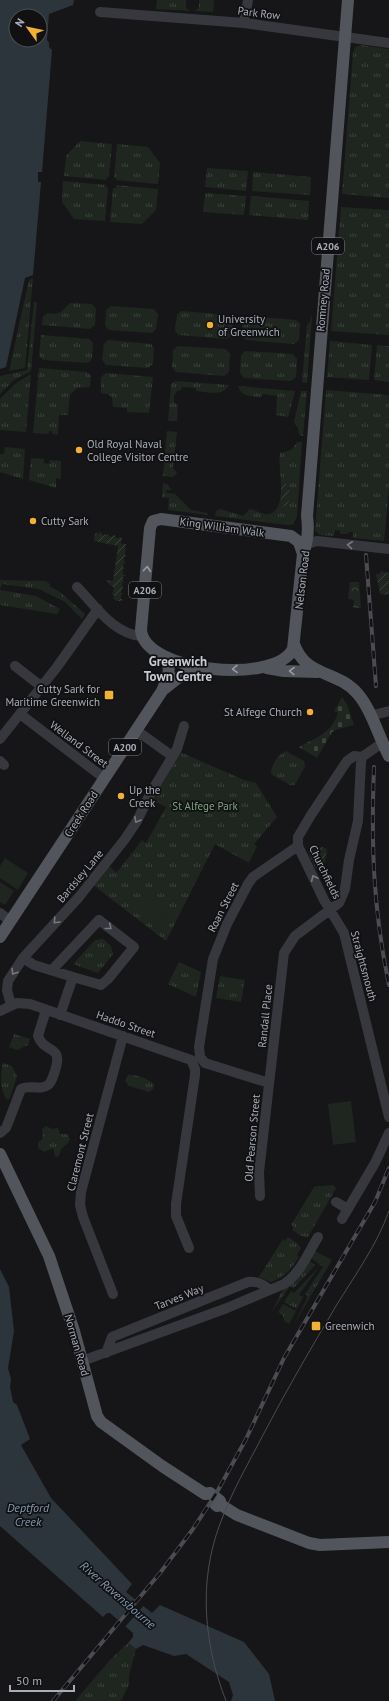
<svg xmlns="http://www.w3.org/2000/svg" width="389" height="1701" font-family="'PT Sans',sans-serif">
  <defs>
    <pattern id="grass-tufts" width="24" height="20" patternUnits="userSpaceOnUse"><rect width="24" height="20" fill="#1e261f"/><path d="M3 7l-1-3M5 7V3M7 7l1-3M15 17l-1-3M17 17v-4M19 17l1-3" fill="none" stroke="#3c433d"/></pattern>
    <pattern id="forest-crowns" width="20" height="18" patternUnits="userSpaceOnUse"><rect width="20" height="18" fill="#1e261f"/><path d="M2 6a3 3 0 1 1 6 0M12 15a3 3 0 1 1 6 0" fill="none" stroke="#3c433d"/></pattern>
    <pattern id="cemetery-stones" width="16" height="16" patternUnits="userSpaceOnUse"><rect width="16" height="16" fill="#1e261f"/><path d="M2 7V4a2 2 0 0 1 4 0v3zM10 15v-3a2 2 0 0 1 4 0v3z" fill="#3c433d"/></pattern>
    <pattern id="garden-furrows" width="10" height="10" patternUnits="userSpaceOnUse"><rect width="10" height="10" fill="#1e261f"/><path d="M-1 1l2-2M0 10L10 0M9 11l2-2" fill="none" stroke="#3c433d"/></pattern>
  </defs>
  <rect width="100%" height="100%" fill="#161618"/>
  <path fill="url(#grass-tufts)" d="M157,0h29v8l4,3 -34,-2z
    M199,0h15l-1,12 -18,-1 4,-4z
    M361,45l28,4v149l-47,-4 11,-141 2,-6z
    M80,141l32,3 -3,33h-2l-1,3 -42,-4 2,-20z
    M117,144l31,3 12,16 -2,21 -42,-4v-2h-2z
    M207,168l41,3 -2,20 -41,-4z
    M253,172l58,5 -1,18 -58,-4z
    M63,181l43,4v2h2l-3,34 -31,-2 -12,-17z
    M116,185l42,4 -2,21 -14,14 -32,-2 3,-34h3z
    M205,193l41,3 -2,19 -41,-3z
    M251,196l58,5 -1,19 -59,-5z
    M341,207l48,3v125l-58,-4z
    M33,278l-8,90 -16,3 20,-91z
    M34,302h3l-6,69 -17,9 -14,14v-18l27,-6z
    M70,303l22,1 4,5 -1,16 -5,4 -48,-4 1,-8 4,-4 7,1 7,-2z
    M111,306l43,3 4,5 -2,15 -4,4 -43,-3 -4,-4 1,-16z
    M181,311l48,4 4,4 -1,16 -5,4 -48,-4 -4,-4 2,-16z
    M311,315l1,1 -5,67 -5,-1 5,-57 3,-3z
    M248,316l48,4 4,4 -1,16 -5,4 -48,-4 -4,-4 1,-16z
    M41,335l48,4 4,4 -1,16 -4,4 -45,-3 -4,-4z
    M108,340l43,4 3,4 -1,16 -5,4 -42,-3 -4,-5 2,-16z
    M330,341l42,4 -3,35 -42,-3z
    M377,345l12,1v36l-15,-2z
    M178,346l48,3 4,5 -1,18 -5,4 -48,-4 -4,-5 1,-17z
    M245,351l48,3 4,5 -1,18 -5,4 -47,-3 -4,-5 1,-18z
    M39,368l48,4 4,4 -1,11 -13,1 -7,7 -2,20h-9l-1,20 -6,-1v-3h-3v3l-16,-1z
    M106,373l47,4 -4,36 -22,-1v-4l-14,-1 -1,-10 -4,-3 -7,-1v-16z
    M31,374l-5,58 -26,-2v-31l16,-16z
    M176,381l53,4c-6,12 -22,7 -33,6v-3l-14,-1 -1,3 -4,1 -3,5v6l4,3 -1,16h-9l3,-37z
    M238,386l57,5 -7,26 -12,-2 1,-19 -14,-2 -1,3c-10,-1 -20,1 -24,-11z
    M326,390l63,5v94l-5,52 -31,-3v-6h-4l-1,2h-8v-3l-5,-1 -1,6 -14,-1 -5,-4z
    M301,391h6l-4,45 -4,-1 -1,-7 -4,-6z
    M167,431l10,1 -4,36 4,5 -4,4 -10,-1z
    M298,442h4l-5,75 -4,7 -6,1 -72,-9 1,-5 4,-2 23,7 7,-7c6,1 12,6 18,5 22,-3 9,-47 12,-61l11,-3z
    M5,447l20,2 -2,30 -23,-7v-18h4z
    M31,458l13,1v4l5,1 1,-4 11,1v18l-5,-1v10l-27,-8z
    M163,483l4,1 5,6h-6v3l9,1 16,16 16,3 1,2 -40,-5 1,-12 -7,-1z
    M0,580l46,1 4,3 -1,2 11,6 25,22 -3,5 -17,-17 -26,-13 -37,-5 -2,5z
    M0,590l36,6 24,13 -3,5 -57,-9z
    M286,751l18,10 1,5 -10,19h-5l-18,-10 -1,-4c3,-10 7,-16 15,-20z
    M180,752l64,28 12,3 21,34 -23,27 3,2 -8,17 -34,-19 -49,97 -73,-56 16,-19 7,6 2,-1 24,-31 4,3 20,-36 -14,-7z
    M103,939l8,7 2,8 -15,19 -25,-9 22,-24z
    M179,962l22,10 -5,25 -28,-13z
    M220,976l25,4 -4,22 -25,-4z
    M14,1034l16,5 -2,6 -11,5 -8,-3z
    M3,1063l9,3 5,10 -7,22 -2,2c-8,-6 -8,-27 -5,-37z
    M128,1075c7,-1 20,4 26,9v4l-5,4 -20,-6 -4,-5z
    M46,1126l6,3 6,-1 2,6h7l3,5 -2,4 -6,5 -4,9 -3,-1 -2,-8 -9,4 -6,-4v-5l5,-5 -1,-9z
    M333,1185l3,3 -1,2 -27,47 -7,-1 -9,-6 2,-3 -3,-2 23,-38z
    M288,1237l9,6 4,5 -4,7 2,2c-8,12 -14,20 -28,25l-12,-5 24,-38 2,2z
    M315,1251l17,9 -39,66 15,-30 -3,-2 18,-27 -12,-9z
    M309,1260l6,5 -21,23 -4,-2 -19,27 13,-26z
    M318,1268l-19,27 4,2 -6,12 -13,-7 7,-11 3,2z
    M283,1304l13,7 -7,13 -5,-3 -1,-6 -5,-3z
    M128,1643l8,6 -7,26v9l-8,17h-46l35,-41z"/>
  <path fill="url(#forest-crowns)" d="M350,582h9l2,26h-8l1,-8 -6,-1z"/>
  <path fill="url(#cemetery-stones)" d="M342,697l5,7 7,21 -16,4 -6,3 -15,26 -18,-11c18,-10 32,-13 39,-34l-4,-2z"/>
  <path fill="url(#garden-furrows)" d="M281,484h9l-2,23 -10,-1 3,-7z
    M99,532l3,1v2l7,-1v2l3,1 1,-2 3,1v2l6,-1 -1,7h5l-1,5h2l-2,2v4l2,1 -3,1v4l2,2h-2l-1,5h3l-3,1v5l2,2h-2v4l1,2h-2v5l2,1h-2l-1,5h2l-2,2v4h2v2h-7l-3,-3 2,-1 -3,-3 2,-6 -9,-8 8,1 5,-35 -24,-5 1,-8 4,1z
    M381,571l8,2v22l-9,-1 -4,-20h4z
    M322,847l5,2 -3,20 -9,-1 -7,-16z"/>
  <path fill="#1e261f" d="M5,858l23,15 -10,17 -18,-12v-12z
    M0,882l14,9 -9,14 -5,-3z
    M142,894l25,20 -11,14 -25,-19z
    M351,1101l5,41 -23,3 -5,-41z"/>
  <path fill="#2c353c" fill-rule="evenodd" d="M0,0h74l-1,5 -24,9 -2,26 2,3v4l3,3 -10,122h-4v10h3l-8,93 -8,3 -19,89 -6,2zM16,16h24v24h-24z
    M0,1269l9,18 5,44 -6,37 3,11 -1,8 3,15 4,3 13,34 -9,6 30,53 81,86 -6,8 26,21 8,-8 84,37 25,32 6,27h-44l2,-6 -4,-13 -43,-28 -12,2 -31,-11 -7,4 -8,-6 5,-6v-4l-23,-20h-3l-4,4 -103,-91z"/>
  <path fill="#161618" d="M136,1598l8,7 -20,23 -7,-7z"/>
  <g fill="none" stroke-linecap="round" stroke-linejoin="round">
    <path stroke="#37383d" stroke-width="10" d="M100,12l144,11 145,20
      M244,23l4,-23
      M307,544l10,-3 72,8
      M77,587c18,18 36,47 64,49
      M15,666l27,21
      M20,714l84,64
      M370,716l19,-5
      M136,730l36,26
      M0,739l57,-72 41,-58
      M362,757l-8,-1 -7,5 -36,54 -13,22v9l26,54 20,33 45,184
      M362,757l20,-14
      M0,761l4,4
      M0,913l10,8
      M23,958l11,7 39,12 -13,38
      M52,970l47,-50 35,27 -26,32 -7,6 -28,-8
      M11,1005l-4,-15 1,-9 15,-23 56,-61 46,-58 12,-18 13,-27 27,-45 7,-23
      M0,1011l17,-8 13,1 161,56 4,9v6l-19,129v12l13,32
      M269,1083l-64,-20 -5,-6 -1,-10 14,-88 14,-35 21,-40 5,-7 45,-31
      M0,1133l6,-5 2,-5 13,-34c8,-5 19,2 27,-4 4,-3 5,-9 7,-14 9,-27 -11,-17 -17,-35l8,-26
      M260,1196l-1,-24 25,-219 11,-17 44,-33 6,-14 4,-29 9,-39 3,-59 1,-5
      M336,1202l12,7
      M342,1219l33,-56 14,-30
      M113,1294l-30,-77 -3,-12 1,-13 42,-156
      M106,1353l6,-16 136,-55c9,-1 15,1 21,8
      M82,1361l145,-53 57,-24c16,-10 24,-31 34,-47"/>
    <path stroke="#53555c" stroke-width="12" d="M303,554l-4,-12 -8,-6 -130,-17 -8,2 -3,7 -9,102c3,42 134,55 152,19l10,-95c5,-13 6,-24 4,-38l41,-516
      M294,644c12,34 43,26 63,49 15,17 21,43 32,63
      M267,668l17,3 34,1
      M164,689l15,-12 25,-8
      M0,937l162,-246c5,-12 10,-21 4,-34
      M0,1154l49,102 25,75 23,85 4,6 61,44 43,28 5,-1 10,8 1,4
      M215,1504l2,2 4,-1 16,10 72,28 11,2 69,-3"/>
    <path stroke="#4a4c52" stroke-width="1" d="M226,1701c-22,-56 -28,-119 -6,-177 11,-31 28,-60 43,-89 23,-44 48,-87 73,-129 19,-31 41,-61 53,-95"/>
    <defs>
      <path id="rail" d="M366,555l10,131
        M374,767c-3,77 -1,142 15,218
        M53,1701l107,-128 33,-44 24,-37 29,-53 38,-81 91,-156 14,-34"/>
    </defs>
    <use href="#rail" stroke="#4a4c52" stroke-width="4"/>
    <use href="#rail" stroke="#111113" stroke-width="2.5" stroke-dasharray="8" stroke-linecap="butt"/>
  </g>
  <defs><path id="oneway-chevron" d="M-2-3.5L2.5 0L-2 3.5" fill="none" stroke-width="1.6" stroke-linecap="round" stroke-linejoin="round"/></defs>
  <g stroke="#757881">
    <use href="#oneway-chevron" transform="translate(350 545) rotate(-174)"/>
    <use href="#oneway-chevron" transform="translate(137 820) rotate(119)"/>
    <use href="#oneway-chevron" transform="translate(314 878) rotate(-115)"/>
    <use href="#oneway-chevron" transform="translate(56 921) rotate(133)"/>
    <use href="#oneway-chevron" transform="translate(109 927) rotate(39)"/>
    <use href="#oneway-chevron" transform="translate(14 972) rotate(123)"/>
  </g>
  <g stroke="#979ba6">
    <use href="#oneway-chevron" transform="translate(147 569) rotate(-85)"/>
    <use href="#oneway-chevron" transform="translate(235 669) rotate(179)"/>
    <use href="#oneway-chevron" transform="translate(292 671) rotate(-178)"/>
  </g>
  <g fill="#f2b134" stroke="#111113" stroke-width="1.5">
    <circle cx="210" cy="325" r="4"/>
    <circle cx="79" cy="450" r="4"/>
    <circle cx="33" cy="521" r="4"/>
    <rect x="104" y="690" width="10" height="10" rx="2"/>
    <circle cx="310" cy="712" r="4"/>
    <circle cx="121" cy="796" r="4"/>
    <rect x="311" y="1321" width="10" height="10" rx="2"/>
  </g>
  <g text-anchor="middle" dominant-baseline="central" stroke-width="3.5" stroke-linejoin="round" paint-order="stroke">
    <g fill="#111113" stroke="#7b7e86" stroke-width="1">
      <rect x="312" y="238" width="32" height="16" rx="3"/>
      <rect x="129" y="582" width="32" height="16" rx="3"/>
      <rect x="109" y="739" width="32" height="16" rx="3"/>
    </g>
    <g font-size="10" font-weight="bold" fill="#a8adb8">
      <text x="328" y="246">A206</text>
      <text x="145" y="590">A206</text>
      <text x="125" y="747">A200</text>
    </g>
    <g font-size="11" fill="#a8adb8" stroke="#111113">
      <text transform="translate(259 13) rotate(7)">Park Row</text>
      <text transform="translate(323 300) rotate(-85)">Romney Road</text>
      <text transform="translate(222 527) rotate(8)">King William Walk</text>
      <text transform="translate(302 580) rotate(-83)">Nelson Road</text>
      <text transform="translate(79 744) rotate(37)">Welland Street</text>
      <text transform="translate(81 814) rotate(-57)">Creek Road</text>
      <text transform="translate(325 872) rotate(64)">Churchfields</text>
      <text transform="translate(80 876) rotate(-50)">Bardsley Lane</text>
      <text transform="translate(223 907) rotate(-63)">Roan Street</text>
      <text transform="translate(364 966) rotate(75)">Straightsmouth</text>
      <text transform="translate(265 1016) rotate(-84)">Randall Place</text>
      <text transform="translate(126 1024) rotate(19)">Haddo Street</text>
      <text transform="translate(252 1138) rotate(-85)">Old Pearson Street</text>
      <text transform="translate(80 1152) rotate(-76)">Claremont Street</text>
      <text transform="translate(179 1297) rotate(-22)">Tarves Way</text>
      <text transform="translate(77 1345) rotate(74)">Norman Road</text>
    </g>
    <g font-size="11" fill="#a8adb8" stroke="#111113" text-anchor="start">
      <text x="218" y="319">University<tspan x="218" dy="13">of Greenwich</tspan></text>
      <text x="87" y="444">Old Royal Naval<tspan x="87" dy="13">College Visitor Centre</tspan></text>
      <text x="41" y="521">Cutty Sark</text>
      <text x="100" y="689" text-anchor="end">Cutty Sark for<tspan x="100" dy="13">Maritime Greenwich</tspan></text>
      <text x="302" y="712" text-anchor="end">St Alfege Church</text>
      <text x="129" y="790">Up the<tspan x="129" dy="13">Creek</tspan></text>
      <text x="325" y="1326">Greenwich</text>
    </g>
    <g font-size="11" fill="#7fa381" stroke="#111113">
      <text x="205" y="806">St Alfege Park</text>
    </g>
    <g font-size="12" font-style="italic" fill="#7f9bb3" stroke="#111113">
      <text x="28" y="1507">Deptford<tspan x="28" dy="14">Creek</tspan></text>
      <text transform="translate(118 1595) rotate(41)">River Ravensbourne</text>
    </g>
    <g font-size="13" font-weight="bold" fill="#c9ccd4" stroke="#111113">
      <text x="178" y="661">Greenwich<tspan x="178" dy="15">Town Centre</tspan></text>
    </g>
  </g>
  <g transform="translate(28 28) rotate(303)"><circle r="19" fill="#111113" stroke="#4d4f55"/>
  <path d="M0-3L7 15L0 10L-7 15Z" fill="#f2b134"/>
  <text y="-6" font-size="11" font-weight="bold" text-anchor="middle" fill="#a8adb8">N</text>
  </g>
  <path d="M10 1685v6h64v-6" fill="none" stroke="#a8adb8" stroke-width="2"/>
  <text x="16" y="1685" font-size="12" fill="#a8adb8" stroke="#111113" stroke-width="3" paint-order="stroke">50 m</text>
</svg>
